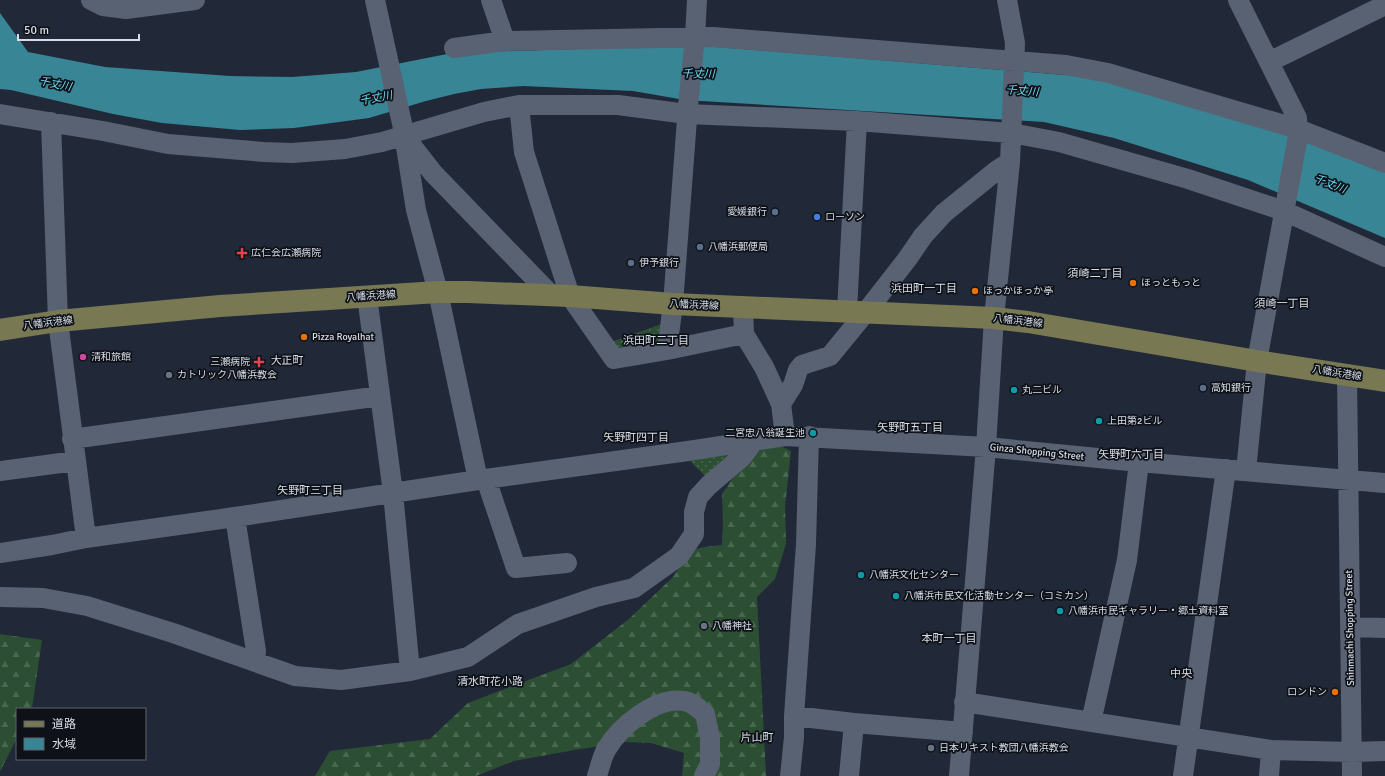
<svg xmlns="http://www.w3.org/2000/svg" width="1385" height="776" font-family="Signika,'Noto Sans JP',sans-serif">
  <defs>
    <pattern id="grass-dots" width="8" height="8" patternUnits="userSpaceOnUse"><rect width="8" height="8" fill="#2c4f33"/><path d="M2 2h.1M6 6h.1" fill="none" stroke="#4a6851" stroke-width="1.8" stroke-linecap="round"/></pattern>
    <pattern id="forest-firs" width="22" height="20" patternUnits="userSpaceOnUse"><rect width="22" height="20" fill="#2c4f33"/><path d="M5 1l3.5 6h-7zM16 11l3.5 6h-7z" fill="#4a6851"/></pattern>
  </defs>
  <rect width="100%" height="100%" fill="#212938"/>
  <path fill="url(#grass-dots)" d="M670,321l-3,29 -53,9 -11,-14z
    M745,442l-36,38 -18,-18 -3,-11z"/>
  <path fill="url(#forest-firs)" d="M779,445l12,6 -6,55 1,38 -11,35 -18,18 9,179h-84l2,-23 -33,-10 -24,-1 -53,8 -60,11 -38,15h-161l15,-25 100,-12 38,-36 103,-39 58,-45 44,-42 18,-27 14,-3 17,-2 1,-22 -1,-29 11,-16 30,-31z
    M0,634l42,6 -10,68v1h-15v29l-16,32h-1z"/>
  <path fill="#388596" d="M0,13l28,39 77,15 125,9 62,1 64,-5 96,-19 240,-8 386,31 62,13 146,44 99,38v67l-137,-58 -134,-42 -70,-16 -359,-22 -52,-9 -110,-5 -42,3 -27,5 -28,7 -57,17 -75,10 -54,2 -78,-7 -49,-9 -102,-24 -11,-1z"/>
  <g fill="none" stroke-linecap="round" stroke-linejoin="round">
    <path stroke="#596273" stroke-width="20" d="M91,0l12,6 23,3 69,-9
      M375,0l28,128 13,82 22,82 40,188
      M491,0l14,41
      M1238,0l59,118 1,18 -41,225 -11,110
      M454,48l51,-7 208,-4 353,28 42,8 190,56 87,34
      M1269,62l116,-57
      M519,105l5,47 46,144 44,63 53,-9 77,-16
      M0,114l103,17 65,13 96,8 28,1 53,-4 37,-7 102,-30 35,-7h99l69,9 170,7 154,12 48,9 129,37 96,32 101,46
      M51,122l7,199 28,217
      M405,137l28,36 119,123
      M367,296l26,197 17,178
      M743,307l1,27 20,33 17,37 4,32
      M847,311l10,-190
      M667,350l6,-46 15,-198 7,-69 2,-37
      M1347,375l5,401
      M781,404l12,-19 5,-15 4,-5 28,-9 36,-44 42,-54 15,-22 21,-23 52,-42 14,-9
      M72,439l308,-43
      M0,471l76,-10
      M486,479l30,89 51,-5
      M235,517l21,134 -1,11
      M0,553l52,-8 34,-7 149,-21 243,-37 210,-29 97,-15 201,11 153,15 246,21
      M0,597l43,1 44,8 86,27 122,43 46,4 69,-9 58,-14 50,-33 78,-27 38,-9 45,-32 15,-22v-22l4,-15 11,-12 33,-28 12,-16
      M1350,627l35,1
      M964,702l307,48 81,2 33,-1
      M794,716l60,7 109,9
      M1091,722l36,-162 12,-98
      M597,776c3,-9 5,-19 9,-26 13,-23 50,-54 78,-49 8,1 15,8 21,13l5,24v26l-6,12
      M790,776l4,-39v-21l12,-172 3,-108
      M849,776l5,-53
      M959,776l27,-329 8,-129 16,-156 5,-119 -8,-43
      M1183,776l43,-307
      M1269,776l2,-26"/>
    <path stroke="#787853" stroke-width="22" d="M0,330l58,-9 162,-15 218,-14h30l102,4 103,8 321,14 34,4 229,39 128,20"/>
  </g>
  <g fill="#5c6f8a" stroke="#0e1218" stroke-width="1.5">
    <circle cx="775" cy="212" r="4"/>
    <circle cx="700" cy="247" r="4"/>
    <circle cx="631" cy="263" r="4"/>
    <circle cx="1203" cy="388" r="4"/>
  </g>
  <circle fill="#3f7fe0" stroke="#0e1218" stroke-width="1.5" cx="817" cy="217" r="4"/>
  <g fill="#e0444e" stroke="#0e1218" stroke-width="1.5">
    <path d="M240 247h4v4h4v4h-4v4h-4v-4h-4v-4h4z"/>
    <path d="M257 356h4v4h4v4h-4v4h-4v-4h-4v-4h4z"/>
  </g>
  <g fill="#e8710a" stroke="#0e1218" stroke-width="1.5">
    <circle cx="1133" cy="283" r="4"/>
    <circle cx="975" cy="291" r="4"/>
    <circle cx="304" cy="337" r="4"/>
    <circle cx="1335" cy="692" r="4"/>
  </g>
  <circle fill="#d1479c" stroke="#0e1218" stroke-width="1.5" cx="83" cy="357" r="4"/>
  <g fill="#6b7280" stroke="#0e1218" stroke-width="1.5">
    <circle cx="169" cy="375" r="4"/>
    <circle cx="704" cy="626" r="4"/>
    <circle cx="931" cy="748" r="4"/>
  </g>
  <g fill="#0f9aa8" stroke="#0e1218" stroke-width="1.5">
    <circle cx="1014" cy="390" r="4"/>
    <circle cx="1099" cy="421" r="4"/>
    <circle cx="813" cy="433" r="4"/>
    <circle cx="861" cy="575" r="4"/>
    <circle cx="896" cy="596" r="4"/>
    <circle cx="1060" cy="611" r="4"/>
  </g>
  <g text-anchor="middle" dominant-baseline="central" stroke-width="3.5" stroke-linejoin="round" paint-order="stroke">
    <g font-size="10" fill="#d7dce6" stroke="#0e1218" text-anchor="start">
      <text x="767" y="212" text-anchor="end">愛媛銀行</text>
      <text x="825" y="217">ローソン</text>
      <text x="708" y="247">八幡浜郵便局</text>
      <text x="251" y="253">広仁会広瀬病院</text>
      <text x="639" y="263">伊予銀行</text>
      <text x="1141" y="283">ほっともっと</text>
      <text x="983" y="291">ほっかほっか亭</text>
      <text x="312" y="337">Pizza Royalhat</text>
      <text x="91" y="357">清和旅館</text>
      <text x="250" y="362" text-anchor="end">三瀬病院</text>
      <text x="177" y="375">カトリック八幡浜教会</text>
      <text x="1211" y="388">高知銀行</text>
      <text x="1022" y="390">丸二ビル</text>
      <text x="1107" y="421">上田第2ビル</text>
      <text x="805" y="433" text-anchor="end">二宮忠八翁誕生池</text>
      <text x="869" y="575">八幡浜文化センター</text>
      <text x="904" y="596">八幡浜市民文化活動センター（コミカン）</text>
      <text x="1068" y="611">八幡浜市民ギャラリー・郷土資料室</text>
      <text x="712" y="626">八幡神社</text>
      <text x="1327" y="692" text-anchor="end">ロンドン</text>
      <text x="939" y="748">日本リキスト教団八幡浜教会</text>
    </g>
    <g font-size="10" fill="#d7dce6" stroke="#0e1218">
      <text transform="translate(371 296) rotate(-4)">八幡浜港線</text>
      <text transform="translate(694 305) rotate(3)">八幡浜港線</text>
      <text transform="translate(1018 321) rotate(7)">八幡浜港線</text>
      <text transform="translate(48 323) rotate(-7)">八幡浜港線</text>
      <text transform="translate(1337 373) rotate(9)">八幡浜港線</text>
      <text transform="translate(1037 452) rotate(6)">Ginza Shopping Street</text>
      <text transform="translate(1350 628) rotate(-91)">Shinmachi Shopping Street</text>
    </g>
    <g font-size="11" font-style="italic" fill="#6cdef8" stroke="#0e1218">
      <text transform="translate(698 74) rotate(1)">千丈川</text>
      <text transform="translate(55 84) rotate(11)">千丈川</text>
      <text transform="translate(1022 91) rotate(4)">千丈川</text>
      <text transform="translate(376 98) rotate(-11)">千丈川</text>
      <text transform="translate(1330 184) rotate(21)">千丈川</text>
    </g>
    <g font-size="11" fill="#d7dce6" stroke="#0e1218">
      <text x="1095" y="273">須崎二丁目</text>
      <text x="924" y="288">浜田町一丁目</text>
      <text x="1282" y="303">須崎一丁目</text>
      <text x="656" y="340">浜田町二丁目</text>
      <text x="287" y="360">大正町</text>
      <text x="910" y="427">矢野町五丁目</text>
      <text x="636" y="437">矢野町四丁目</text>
      <text x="1131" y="454">矢野町六丁目</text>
      <text x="310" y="490">矢野町三丁目</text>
      <text x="949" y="638">本町一丁目</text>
      <text x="1181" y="673">中央</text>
      <text x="490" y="681">清水町花小路</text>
      <text x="757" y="737">片山町</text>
    </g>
  </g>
  <rect x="16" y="708" width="130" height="52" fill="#0e1218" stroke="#5e636a"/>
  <rect x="24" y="721" width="20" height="6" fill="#787853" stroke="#5e636a"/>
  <text x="52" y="728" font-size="12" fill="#d7dce6">道路</text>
  <rect x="24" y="738" width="20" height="12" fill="#388596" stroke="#5e636a"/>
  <text x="52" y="748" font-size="12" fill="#d7dce6">水域</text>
  <path d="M18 34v6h121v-6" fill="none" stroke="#d7dce6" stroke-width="2"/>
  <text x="24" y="34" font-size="12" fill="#d7dce6" stroke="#0e1218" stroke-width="3" paint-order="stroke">50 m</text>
</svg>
